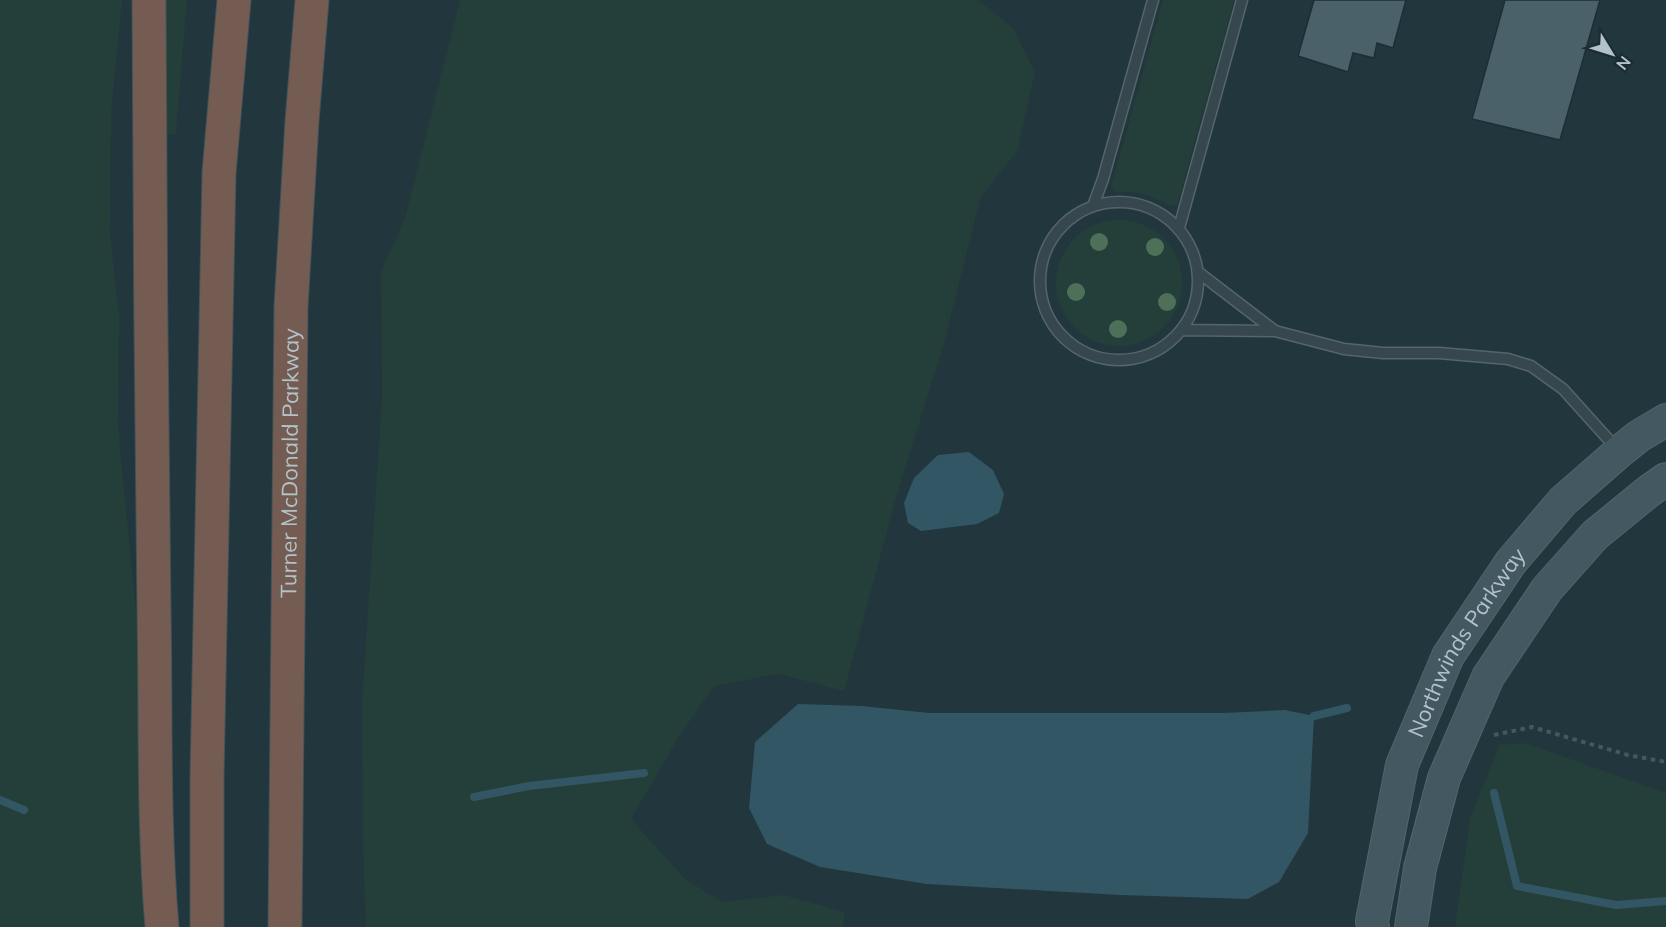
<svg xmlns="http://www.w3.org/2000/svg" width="1666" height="927" font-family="Mulish,sans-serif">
  <rect width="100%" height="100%" fill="#22363e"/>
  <path fill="#243f39" d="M0,0h122l-11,112 -1,123 9,79 -1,113 23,237 8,263h-149z
    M163,0h24l-11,134 -13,1z
    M460,0h518l35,28 22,44 -18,79 -37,48 -36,144 -47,151 -53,197 -66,-17 -64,12 -36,52 -47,81 53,59 38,24 61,-7 62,17 -2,15h-477l-3,-80 -1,-144 20,-305 -1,-126 24,-54z
    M1163,0h71l-57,205c-11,3 -21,-8 -32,-11 -9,-2 -20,-2 -29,-2l-5,-5z
    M1056 283a63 63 0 1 1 126 0a63 63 0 1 1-126 0Z
    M1525,743l141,50v134h-211l15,-108 29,-74z"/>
  <path fill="#325664" d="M969,452l24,18 11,24 -5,19 -22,11 -56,7 -13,-8 -4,-20 10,-25 24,-23z
    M798,704l64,2 67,7h294l62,-3 29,6 -6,117 -29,49 -31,17 -128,-4 -193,-11 -107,-17 -53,-23 -18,-36 6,-66z"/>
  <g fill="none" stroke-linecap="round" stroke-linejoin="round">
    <path stroke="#325664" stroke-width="8" d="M1314,716l33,-8
      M1494,793l23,93 99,19 50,-4
      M474,797l55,-11 115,-13
      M0,800l24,10"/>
  </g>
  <path fill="#4a6169" stroke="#1d2e34" stroke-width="1.5" d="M1314,0h92l-13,48 -16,-5 -3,15 -21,-5 -5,19 -50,-16z
    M1505,0h95l-40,140 -88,-21z"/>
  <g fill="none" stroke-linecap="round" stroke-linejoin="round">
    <defs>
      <path id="lane" d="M1040 281a79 79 0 1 1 158 0a79 79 0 1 1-158 0Z
        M1093,206l10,-27 50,-179
        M1179,228l63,-228
        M1198,272l77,59
        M1181,330l94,1 69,18 39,4h56l69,6 23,7 32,23 54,60"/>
      <g id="secondary">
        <path id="s1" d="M1373,927l-1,-6 30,-156 46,-109 63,-94 52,-61 56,-49 20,-16 27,-16"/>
        <path d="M1411,927l9,-59 24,-90 44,-101 59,-88 48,-54 54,-44 17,-12"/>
      </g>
      <g id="highway">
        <path d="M149,0c1,203 2,407 5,610 2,106 -1,212 8,317"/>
        <path d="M207,927v-150l12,-604 15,-173"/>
        <path id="s2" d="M285,927l6,-620 11,-186 10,-121"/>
      </g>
    </defs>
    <use href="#lane" stroke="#54656b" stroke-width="13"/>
    <use href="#secondary" stroke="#54656b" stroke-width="34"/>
    <use href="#highway" stroke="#415258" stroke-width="35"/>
    <path stroke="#415b56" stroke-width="4" stroke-dasharray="4.5 4.5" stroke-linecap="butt" d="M1494,735l38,-8 96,28 38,7"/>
    <use href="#lane" stroke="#36474d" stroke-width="10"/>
    <use href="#secondary" stroke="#435861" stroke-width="32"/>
    <use href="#highway" stroke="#745c52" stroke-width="33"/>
  </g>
  <g fill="#4e7059">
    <circle cx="1099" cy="242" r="9"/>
    <circle cx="1155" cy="247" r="9"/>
    <circle cx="1076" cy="292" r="9"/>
    <circle cx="1167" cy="302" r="9"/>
    <circle cx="1118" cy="329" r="9"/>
  </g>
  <g text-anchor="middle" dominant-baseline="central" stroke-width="6" stroke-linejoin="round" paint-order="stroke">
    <g font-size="22" fill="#b1c2c9" stroke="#1b2c32">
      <text stroke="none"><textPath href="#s2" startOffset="464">Turner McDonald Parkway</textPath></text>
      <text stroke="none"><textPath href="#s1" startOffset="304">Northwinds Parkway</textPath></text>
    </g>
  </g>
  <g transform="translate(1612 54) rotate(128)" stroke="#1b2c32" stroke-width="4.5" paint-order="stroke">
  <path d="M0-4.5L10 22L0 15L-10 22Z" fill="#b1c2c9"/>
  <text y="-9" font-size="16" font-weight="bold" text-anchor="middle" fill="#b1c2c9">N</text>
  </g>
</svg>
